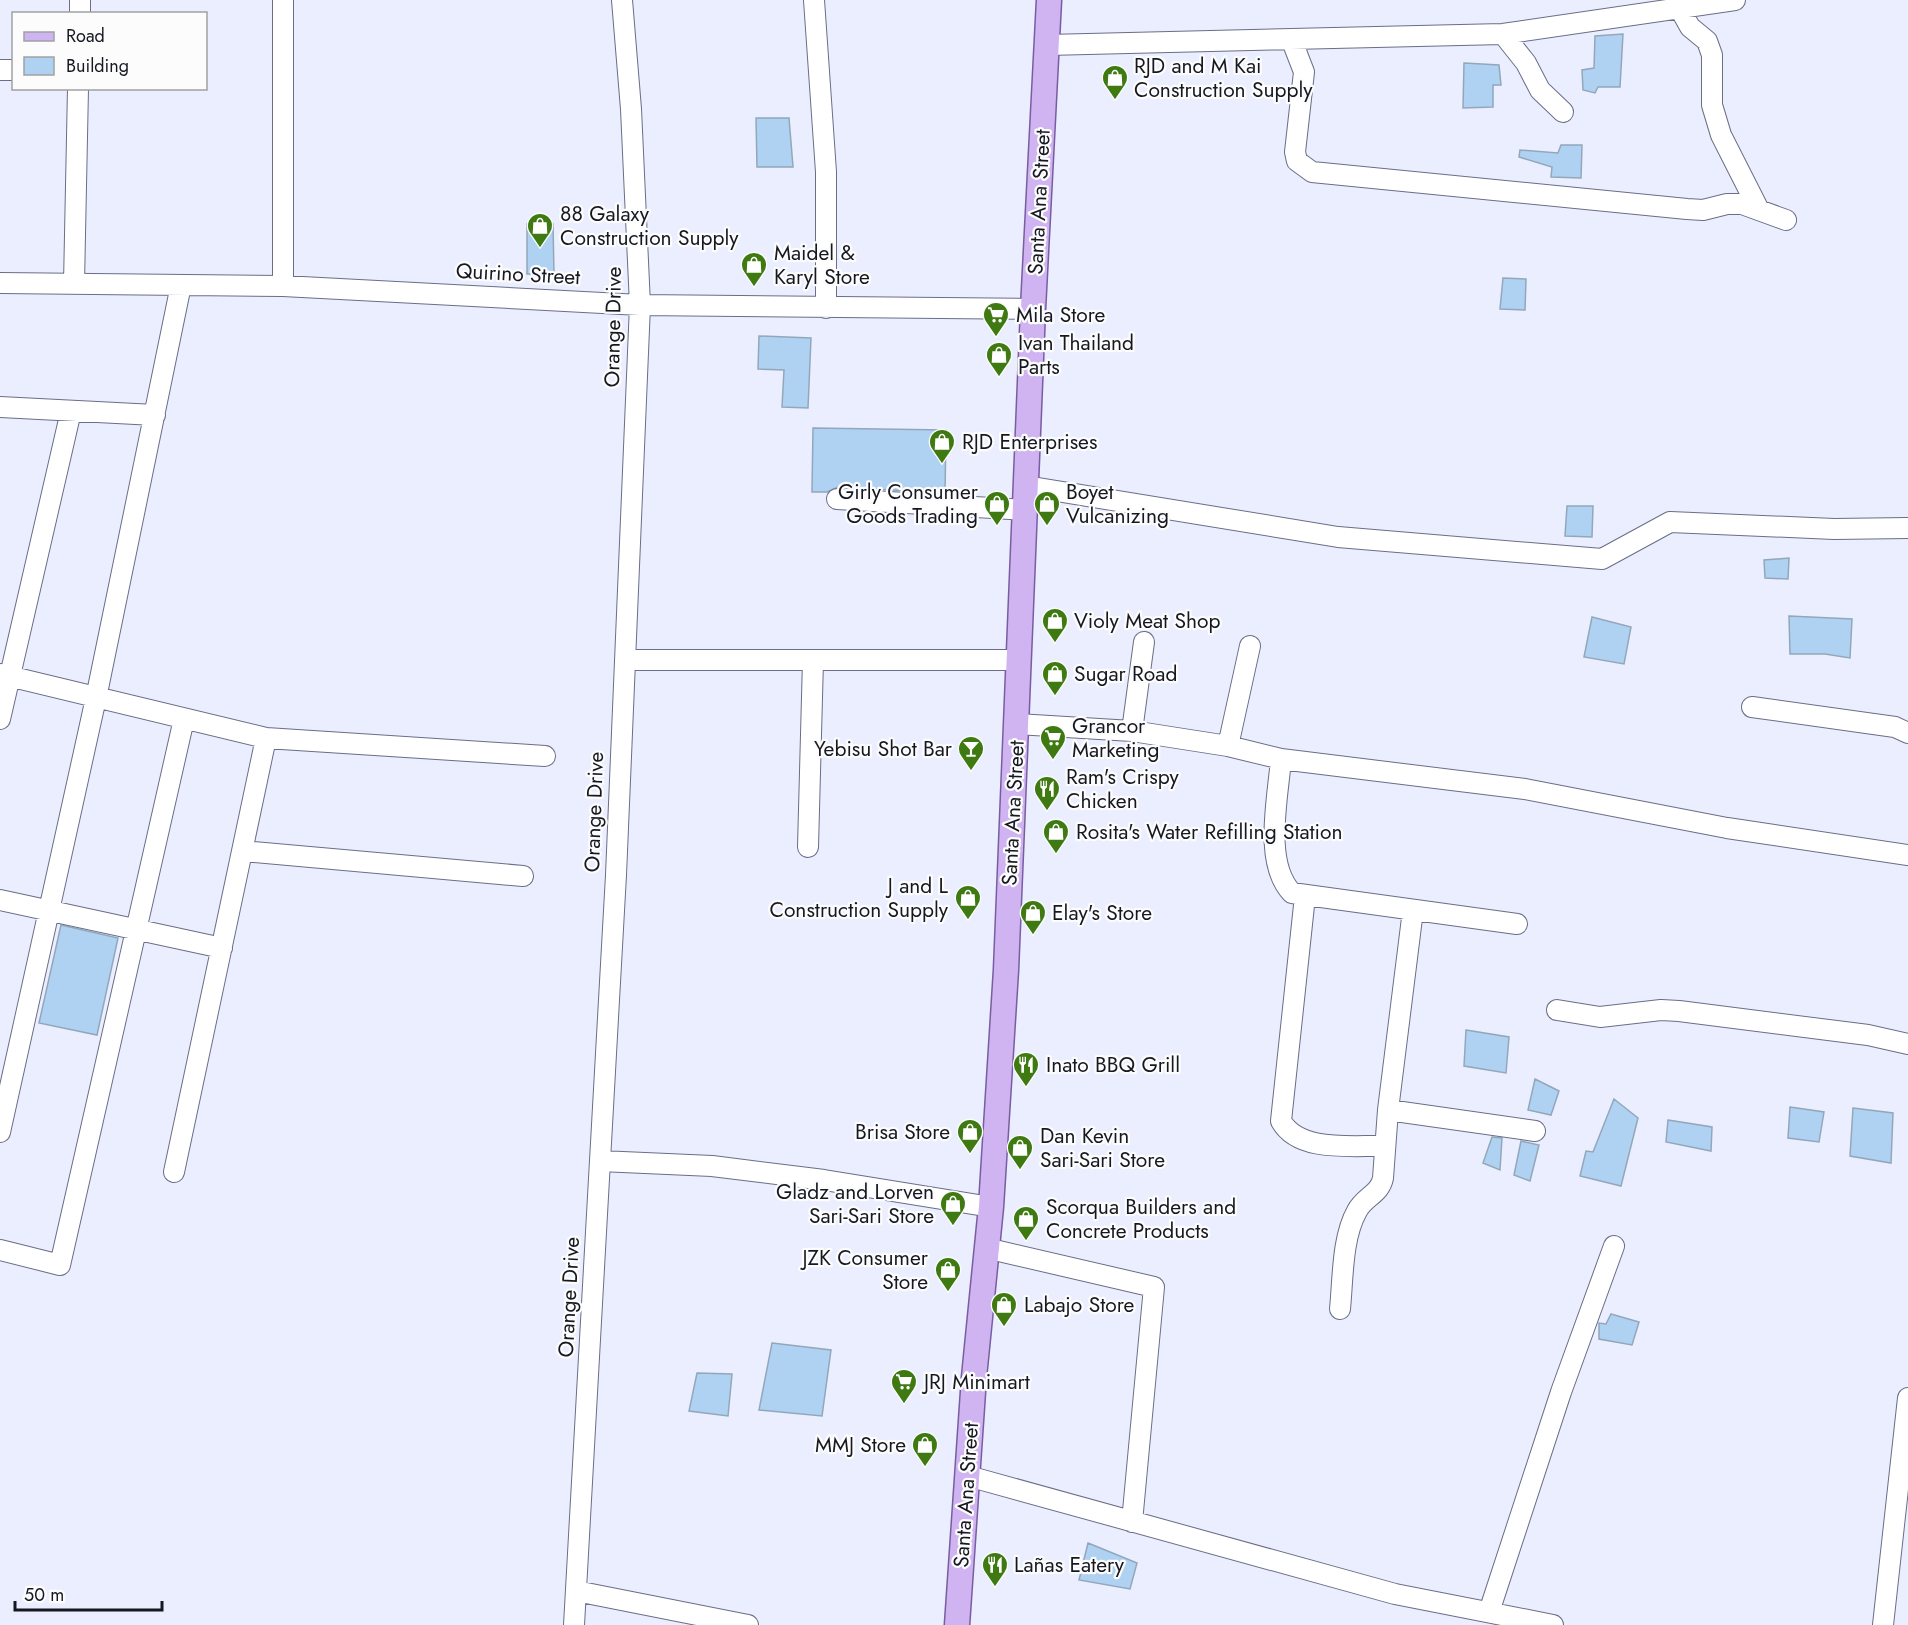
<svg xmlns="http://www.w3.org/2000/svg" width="1908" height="1625" font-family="Jost,sans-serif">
  <rect width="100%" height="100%" fill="#eaeefe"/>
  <path fill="#afd2f3" stroke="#93a7bb" stroke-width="1.5" d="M1623,34l-3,53h-22l-3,6 -12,-3 -1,-20 12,-2 1,-32z
    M1464,63l35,2 2,20h-8v22l-30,1z
    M756,118h33l4,49h-36z
    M1561,145h21l-1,33 -30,-1 1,-10 -33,-10 1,-7 38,3z
    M527,224h26l1,50h-27z
    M1503,278l23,1 -1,31 -25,-1z
    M759,336l52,2 -3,70 -26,-1 2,-37 -26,-1z
    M813,428l133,2 -1,63 -107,-6 -11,5h-15z
    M1567,506h26l-1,31 -27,-1z
    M1789,558l-1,21 -23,-1 -1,-18z
    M1789,616l63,3 -2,39 -25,-4h-35z
    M1592,617l39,10 -7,37 -40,-7z
    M61,925l57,13 -21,97 -58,-12z
    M1466,1030l43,7 -3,36 -42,-7z
    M1535,1079l24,12 -8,24 -23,-5z
    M1614,1099l24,19 -17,68 -41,-10 6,-25 7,1z
    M1790,1107l34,5 -5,30 -31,-4z
    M1853,1108l40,5 -2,50 -41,-7z
    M1668,1120l44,7 -1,24 -45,-9z
    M1492,1137l10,1 -2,32 -17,-7z
    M1521,1141l18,4 -9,36 -16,-6z
    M1611,1314l28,8 -7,23 -33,-6v-16l7,1z
    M772,1343l59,7 -9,66 -63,-6z
    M697,1373l35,1 -4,42 -39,-5z
    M1088,1543l49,20 -7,26 -51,-9z"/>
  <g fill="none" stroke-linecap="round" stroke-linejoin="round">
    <defs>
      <path id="minor" d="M814,0l12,172v136
        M1680,9l10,18 17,14 5,14v50l9,30 37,73
        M80,14v-14
        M1503,34l23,29 14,27 23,22
        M1292,41l12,31 -9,80 2,9 15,11 375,37 16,1 24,-6h15l44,16
        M1047,45l456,-11 232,-34
        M0,70h14
        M0,283l283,3 357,19 393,4
        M74,284l4,-196
        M283,286v-286
        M0,407l155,8
        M1026,486l312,51 264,22 68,-37 164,7 74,-1
        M837,499l188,11
        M625,660h394
        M0,674l266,64 279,18
        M1752,707l143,20 13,6
        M0,719l71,-308
        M1017,724l115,7 96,15 53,13 244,30 202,39 181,27
        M1132,731l12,-89
        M1228,746l22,-100
        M1281,759c-3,39 -18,104 11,134l225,31
        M808,847l5,-187
        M242,851l281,25
        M1305,896l-24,225c18,32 72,24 104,25
        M0,900l222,48
        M1557,1010l43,7 61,-7 18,1 189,24 40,9
        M1388,1110l147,21
        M0,1132l96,-434 85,-413
        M600,1161l112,5 112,14 167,27
        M174,1172l92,-434
        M986,1248l168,39 -22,235
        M0,1250l60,15 124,-546
        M1340,1309c3,-30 2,-72 17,-98 7,-14 23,-17 26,-33l5,-68 25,-200
        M968,1476l427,118 158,31
        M576,1591l172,34
        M1489,1612l72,-220 53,-146
        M574,1625l42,-750 24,-570 -9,-196 -9,-109
        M1883,1625l25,-227"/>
      <path id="major" d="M957,1625l17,-248 17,-170 15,-237 27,-661 16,-309"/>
    </defs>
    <use href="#minor" stroke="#6a6e86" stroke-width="22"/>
    <use href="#major" stroke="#795da2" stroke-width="27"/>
    <use href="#minor" stroke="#fff" stroke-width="20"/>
    <use href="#major" stroke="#cfb4f1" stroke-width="24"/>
  </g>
  <defs>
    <symbol id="shop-pin" viewBox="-11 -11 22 30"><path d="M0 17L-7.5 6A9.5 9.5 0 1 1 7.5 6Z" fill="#3e7911" stroke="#fcfcfc"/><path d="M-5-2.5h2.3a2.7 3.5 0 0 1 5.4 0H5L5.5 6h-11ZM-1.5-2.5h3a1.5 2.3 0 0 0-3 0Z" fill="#fff"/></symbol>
    <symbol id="supermarket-pin" viewBox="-11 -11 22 30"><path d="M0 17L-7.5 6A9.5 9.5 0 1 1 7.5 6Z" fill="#3e7911" stroke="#fcfcfc"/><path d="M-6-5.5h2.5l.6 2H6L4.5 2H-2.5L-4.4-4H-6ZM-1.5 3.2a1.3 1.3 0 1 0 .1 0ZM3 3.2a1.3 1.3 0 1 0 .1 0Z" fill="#fff"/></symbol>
    <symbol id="bar-pin" viewBox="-11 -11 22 30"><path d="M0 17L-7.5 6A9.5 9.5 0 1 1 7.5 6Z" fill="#3e7911" stroke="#fcfcfc"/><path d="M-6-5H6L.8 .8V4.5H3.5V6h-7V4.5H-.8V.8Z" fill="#fff"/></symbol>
    <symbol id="restaurant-pin" viewBox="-11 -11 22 30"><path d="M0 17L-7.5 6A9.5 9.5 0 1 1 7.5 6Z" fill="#3e7911" stroke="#fcfcfc"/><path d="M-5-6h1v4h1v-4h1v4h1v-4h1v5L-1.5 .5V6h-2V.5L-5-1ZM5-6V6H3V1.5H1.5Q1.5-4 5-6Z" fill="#fff"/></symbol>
  </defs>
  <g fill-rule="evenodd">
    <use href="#shop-pin" x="1100" y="63" width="30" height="40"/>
    <use href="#shop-pin" x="525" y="211" width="30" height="40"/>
    <use href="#shop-pin" x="739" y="250" width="30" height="40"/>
    <use href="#supermarket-pin" x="981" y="300" width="30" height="40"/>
    <use href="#shop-pin" x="984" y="340" width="30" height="40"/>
    <use href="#shop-pin" x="927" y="427" width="30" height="40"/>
    <use href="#shop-pin" x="982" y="489" width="30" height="40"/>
    <use href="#shop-pin" x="1032" y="489" width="30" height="40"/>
    <use href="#shop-pin" x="1040" y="606" width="30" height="40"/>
    <use href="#shop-pin" x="1040" y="659" width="30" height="40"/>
    <use href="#supermarket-pin" x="1038" y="723" width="30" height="40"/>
    <use href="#bar-pin" x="956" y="734" width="30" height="40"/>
    <use href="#restaurant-pin" x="1032" y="774" width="30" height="40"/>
    <use href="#shop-pin" x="1041" y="817" width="30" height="40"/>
    <use href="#shop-pin" x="953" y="883" width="30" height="40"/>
    <use href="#shop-pin" x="1018" y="898" width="30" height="40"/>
    <use href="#restaurant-pin" x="1011" y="1050" width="30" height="40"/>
    <use href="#shop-pin" x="955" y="1117" width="30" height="40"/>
    <use href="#shop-pin" x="1005" y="1133" width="30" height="40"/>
    <use href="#shop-pin" x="938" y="1189" width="30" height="40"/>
    <use href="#shop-pin" x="1011" y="1204" width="30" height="40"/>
    <use href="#shop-pin" x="933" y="1255" width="30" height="40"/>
    <use href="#shop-pin" x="989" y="1290" width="30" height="40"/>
    <use href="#supermarket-pin" x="889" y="1367" width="30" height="40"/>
    <use href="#shop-pin" x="910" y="1430" width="30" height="40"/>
    <use href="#restaurant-pin" x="980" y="1550" width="30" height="40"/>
  </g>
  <g text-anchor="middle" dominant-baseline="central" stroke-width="4.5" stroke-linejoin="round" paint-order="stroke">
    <g font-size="21" fill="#161821" stroke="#fcfcfc" text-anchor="start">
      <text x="1134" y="66">RJD and M Kai<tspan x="1134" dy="24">Construction Supply</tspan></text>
      <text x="560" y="214">88 Galaxy<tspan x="560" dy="24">Construction Supply</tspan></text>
      <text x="774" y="253">Maidel &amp;<tspan x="774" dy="24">Karyl Store</tspan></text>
      <text x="1016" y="315">Mila Store</text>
      <text x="1018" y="343">Ivan Thailand<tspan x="1018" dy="24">Parts</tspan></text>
      <text x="962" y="442">RJD Enterprises</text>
      <text x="978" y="492" text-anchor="end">Girly Consumer<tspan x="978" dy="24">Goods Trading</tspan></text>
      <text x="1066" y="492">Boyet<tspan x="1066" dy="24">Vulcanizing</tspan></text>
      <text x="1074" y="621">Violy Meat Shop</text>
      <text x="1074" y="674">Sugar Road</text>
      <text x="1072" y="726">Grancor<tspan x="1072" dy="24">Marketing</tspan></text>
      <text x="952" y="749" text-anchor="end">Yebisu Shot Bar</text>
      <text x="1066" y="777">Ram's Crispy<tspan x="1066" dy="24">Chicken</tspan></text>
      <text x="1076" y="832">Rosita's Water Refilling Station</text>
      <text x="948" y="886" text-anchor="end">J and L<tspan x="948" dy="24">Construction Supply</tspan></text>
      <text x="1052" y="913">Elay's Store</text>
      <text x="1046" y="1065">Inato BBQ Grill</text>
      <text x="950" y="1132" text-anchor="end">Brisa Store</text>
      <text x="1040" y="1136">Dan Kevin<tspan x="1040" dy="24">Sari-Sari Store</tspan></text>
      <text x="934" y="1192" text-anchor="end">Gladz and Lorven<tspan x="934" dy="24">Sari-Sari Store</tspan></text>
      <text x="1046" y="1207">Scorqua Builders and<tspan x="1046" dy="24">Concrete Products</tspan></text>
      <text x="928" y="1258" text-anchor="end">JZK Consumer<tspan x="928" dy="24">Store</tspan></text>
      <text x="1024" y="1305">Labajo Store</text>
      <text x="924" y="1382">JRJ Minimart</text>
      <text x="906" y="1445" text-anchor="end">MMJ Store</text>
      <text x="1014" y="1565">Lañas Eatery</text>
    </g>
    <g font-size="21" fill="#161821" stroke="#fcfcfc">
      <text transform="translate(1039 202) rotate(-87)">Santa Ana Street</text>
      <text transform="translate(518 274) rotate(3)">Quirino Street</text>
      <text transform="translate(613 327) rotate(-89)">Orange Drive</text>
      <text transform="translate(594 812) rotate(-88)">Orange Drive</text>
      <text transform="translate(1013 813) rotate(-87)">Santa Ana Street</text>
      <text transform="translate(569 1297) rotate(-87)">Orange Drive</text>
      <text transform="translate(966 1495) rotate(-86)">Santa Ana Street</text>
    </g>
  </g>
  <rect x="12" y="12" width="195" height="78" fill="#fcfcfc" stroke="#a0a1a4" stroke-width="1.5"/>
  <rect x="24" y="32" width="30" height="9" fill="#cfb4f1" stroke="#a0a1a4" stroke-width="1.5"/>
  <text x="66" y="42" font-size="18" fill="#161821">Road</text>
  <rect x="24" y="57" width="30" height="18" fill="#afd2f3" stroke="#a0a1a4" stroke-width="1.5"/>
  <text x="66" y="72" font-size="18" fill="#161821">Building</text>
  <path d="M15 1601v9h147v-9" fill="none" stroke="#161821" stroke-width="3"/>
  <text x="24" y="1601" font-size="18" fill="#161821" stroke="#fcfcfc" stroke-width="4.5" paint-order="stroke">50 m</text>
</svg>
